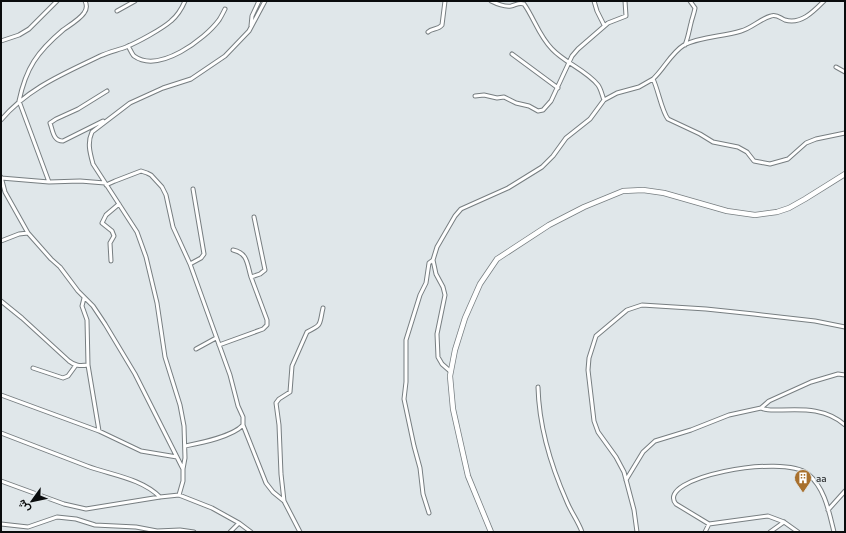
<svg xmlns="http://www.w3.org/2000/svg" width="846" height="533" font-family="Commissioner,Vazirmatn,sans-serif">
  <rect width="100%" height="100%" fill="#e0e7ea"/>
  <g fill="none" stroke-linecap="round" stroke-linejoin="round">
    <defs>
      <path id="minor" d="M491,1c6,3 13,6 20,5 5,-1 8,-4 13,-2 10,14 15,32 28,45 13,14 34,21 46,36 3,4 4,10 6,15
        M594,1l3,10 7,14
        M117,11l18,-10
        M251,26l1,-10 7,-15
        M428,32c4,-4 10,-2 14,-7l3,-24
        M1,41l18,-6 10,-6 28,-28
        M685,45c3,-7 4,-14 6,-22 1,-5 3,-9 4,-15l-5,-7
        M128,46c2,3 4,8 6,10 25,18 71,-17 85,-36 2,-3 4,-7 6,-11
        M512,54l46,34
        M836,67l9,5
        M653,79c11,-10 18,-26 31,-34 18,-9 38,-8 57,-14 11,-3 19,-12 30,-15 6,-2 9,2 14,4 16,5 29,-9 39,-19
        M475,96l9,-1 13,3 7,-1 12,6 13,3 9,5 5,-1 8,-9 21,-45 6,-7 30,-26 18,-7 -1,-15
        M1,120c27,-32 62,-46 99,-64 9,-4 18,-6 26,-9 12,-5 36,-18 45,-26 6,-5 11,-13 14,-20
        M103,121l-40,20c-10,0 -10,-10 -13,-18l6,-4 22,-10 29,-18
        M1,177l4,15 23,41 23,26 9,8 18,24 15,15 12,18 30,50 48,95
        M1,178l48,4 31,-1 25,2
        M49,182l-30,-81c7,-33 18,-49 44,-71 7,-5 17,-11 21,-17 3,-4 3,-8 1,-12
        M106,185l9,-4 26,-10 6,2 4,2 11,12 4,8 7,32 17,37 40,111 8,31 5,11v8
        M1,241l18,-7 9,-1
        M233,250c15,3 14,14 18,27
        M111,261l-1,-18 4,-7 -2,-5 -10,-8 4,-8 13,-11
        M190,264l11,-6 3,-4 -11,-65
        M1,301l21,17 47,43c6,5 11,5 19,4l-1,-45 -5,-14 2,-8
        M219,345l44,-16 4,-4v-5l-16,-43 9,-3 5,-4 -11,-53
        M196,349l20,-11
        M88,365l11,66
        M33,368l30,10 5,-2 8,-11
        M450,371l-8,-7 -4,-7 -1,-23 8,-39 -2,-8 -7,-13 -3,-14 4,-13 18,-31 6,-7 47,-21 34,-21 11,-11 13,-18 24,-19 14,-19 13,-7 22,-6 14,-8c5,10 9,33 15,40l32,15 13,8 25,5 9,5 7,9 16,3 18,-5 18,-16 10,-4 29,-6
        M538,387c1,40 13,79 29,115 4,10 11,19 15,30
        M1,395l98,36 42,20 36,6
        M761,408c6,3 14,2 21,2 23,-1 45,-1 63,15
        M1,433c29,11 57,22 86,33 24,9 54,12 73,31
        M185,446c15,-3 47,-9 58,-21l23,58 7,9 11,9 16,31
        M626,480l17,-28 12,-11 36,-11 38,-15 32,-7 8,-7 42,-19 27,-8 7,1
        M1,481l63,23 22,5 74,-12 19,-2
        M284,501l-3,-27 -2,-49 -3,-22 3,-4 11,-7 2,-26 15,-34c16,-8 12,-7 16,-24
        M828,510l17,-19
        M429,513l-6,-19 -3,-26 -6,-22 -10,-47 2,-17v-42l14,-45 6,-12 3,-20 4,-3
        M239,523l12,9
        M1,524l27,3 29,-10 19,2 19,6 41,2 21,4 23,-1 14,2
        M230,532l9,-9 -27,-15 -33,-13 4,-14v-12l2,-11 -1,-32 -4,-21 -15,-48 -8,-54 -11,-46 -9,-25 -44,-68c-3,-11 -6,-21 -1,-32l38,-29 33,-15 28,-9 34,-23 24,-25 16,-30
        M637,532l-3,-22 -10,-38 -8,-15 -18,-25 -4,-11 -6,-51 1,-12 7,-22 31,-26 15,-5 64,4 48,5 61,7 30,6
        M705,532l4,-8
        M770,532l14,-10
        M798,532l-14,-10 -16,-6 -59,8 -33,-20c-22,-26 107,-51 132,-30 17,14 21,38 26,58"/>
      <path id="secondary" d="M491,532l-23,-56 -15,-67 -3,-33 5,-26 10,-32 15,-34 17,-25 52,-34 35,-18 39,-16 20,-1 21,3 63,18 28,4 22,-3 12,-4 16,-9 40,-25"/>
    </defs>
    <use href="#minor" stroke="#777e81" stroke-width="5"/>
    <use href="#secondary" stroke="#777e81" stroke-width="6"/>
    <use href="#minor" stroke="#fff" stroke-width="3"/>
    <use href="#secondary" stroke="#fff" stroke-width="4.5"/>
  </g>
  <defs>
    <symbol id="building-pin" viewBox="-11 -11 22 30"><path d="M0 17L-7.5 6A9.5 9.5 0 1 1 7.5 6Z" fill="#a8702d" stroke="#e0e7ea"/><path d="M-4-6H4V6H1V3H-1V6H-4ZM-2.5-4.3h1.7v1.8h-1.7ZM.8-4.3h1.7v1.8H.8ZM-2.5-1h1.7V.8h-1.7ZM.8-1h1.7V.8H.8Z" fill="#fff"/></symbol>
  </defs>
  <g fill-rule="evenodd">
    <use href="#building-pin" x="793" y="468" width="20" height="27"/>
  </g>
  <g text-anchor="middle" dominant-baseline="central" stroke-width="3" stroke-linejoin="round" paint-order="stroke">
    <g font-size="10" fill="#0a0c0d" stroke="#e0e7ea" text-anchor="start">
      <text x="816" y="478">aa</text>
    </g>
  </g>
  <rect width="846" height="533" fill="none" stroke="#0a0c0d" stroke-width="4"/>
  <g transform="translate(32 501) rotate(237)" stroke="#e0e7ea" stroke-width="3" paint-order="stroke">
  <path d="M0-3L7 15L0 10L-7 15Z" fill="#0a0c0d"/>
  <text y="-6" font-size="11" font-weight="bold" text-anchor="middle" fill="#0a0c0d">ش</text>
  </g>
</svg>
